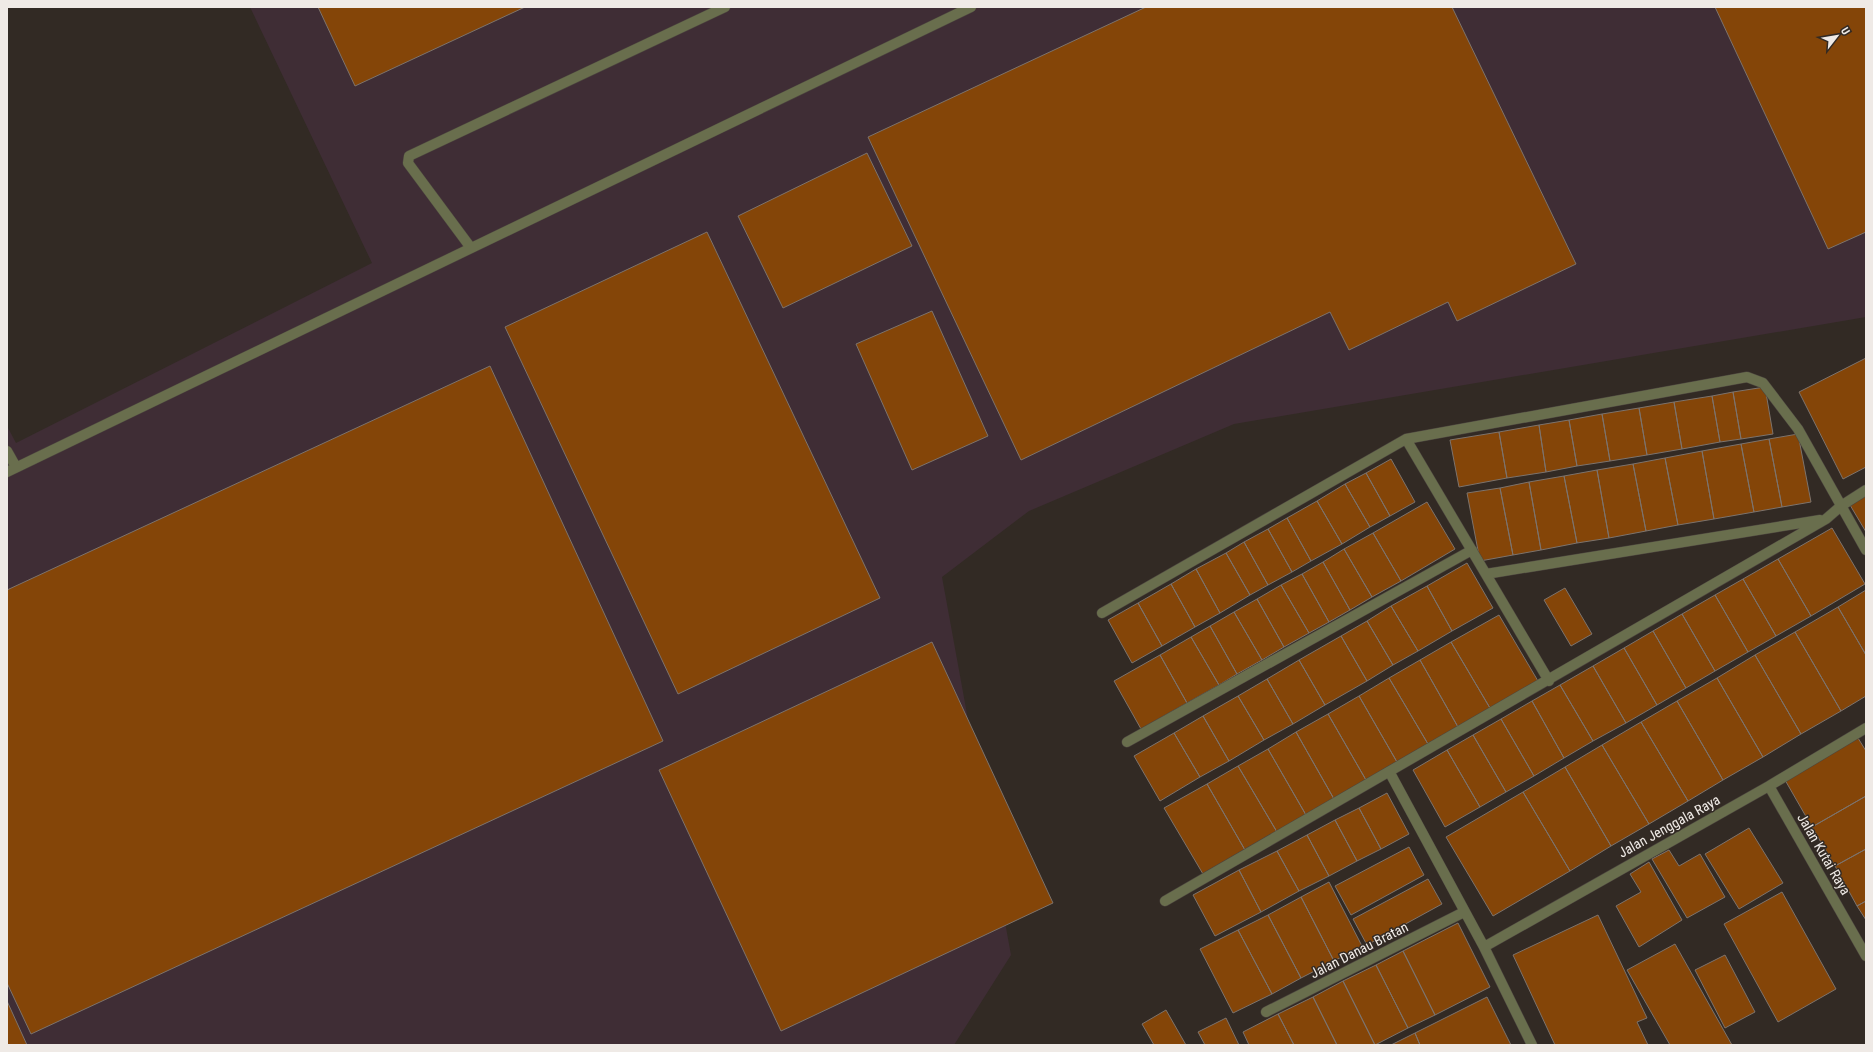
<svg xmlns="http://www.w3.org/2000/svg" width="1873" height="1052" font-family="'Roboto Condensed',sans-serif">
  <rect width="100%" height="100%" fill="#322a24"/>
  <path fill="#3f2d35" d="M250,7h1616v310l-632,107 -205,87 -87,66 69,378 -57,90h-947v-619l9,17 356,-180z"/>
  <path fill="#844508" stroke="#7d736c" d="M318,7h207l-170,79z
    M1146,7h306l124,257 -119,57 -9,-19 -99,48 -19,-38 -309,148 -153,-323z
    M1715,7h151v225l-38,17z
    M867,153l45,93 -129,62 -45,-92z
    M707,232l173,366 -202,96 -173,-367z
    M932,311l56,125 -76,34 -56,-126z
    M1866,358v109l-23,12 -44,-87z
    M490,366l173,375 -632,293 -24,-51v-393z
    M1765,387l8,47 -32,5 -8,-47z
    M1733,392l8,47 -21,3 -8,-46z
    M1712,396l8,46 -38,7 -8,-47z
    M1674,402l8,47 -35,6 -8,-47z
    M1639,408l8,47 -37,6 -8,-47z
    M1602,414l8,47 -33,5 -8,-46z
    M1569,420l8,46 -31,6 -7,-47z
    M1539,425l7,47 -39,6 -8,-46z
    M1499,432l8,46 -48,9 -9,-47z
    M1798,434l13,68 -29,5 -13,-68z
    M1769,439l13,68 -28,5 -13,-68z
    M1741,444l13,68 -40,7 -12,-68z
    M1702,451l12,68 -36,6 -13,-67z
    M1665,458l13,67 -32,6 -13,-67z
    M1391,459l24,43 -25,14 -24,-43z
    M1633,464l13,67 -37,7 -12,-68z
    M1597,470l12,68 -32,5 -13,-67z
    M1366,473l24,43 -20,11 -25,-43z
    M1564,476l13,67 -36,7 -12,-68z
    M1529,482l12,68 -28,5 -13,-67z
    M1345,484l25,43 -28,17 -25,-43z
    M1500,488l13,67 -33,6 -13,-68z
    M1866,496v36l-16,-27z
    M1317,501l25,43 -31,17 -24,-43z
    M1427,502l28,47 -54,32 -28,-48z
    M1287,518l24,43 -19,11 -24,-43z
    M1832,528l33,56 -54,32 -33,-57z
    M1268,529l24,43 -24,13 -24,-43z
    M1373,533l28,48 -29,16 -28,-48z
    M1244,542l24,43 -18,10 -24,-42z
    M1344,549l28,48 -22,13 -27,-48z
    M1226,553l24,42 -30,18 -24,-44z
    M1778,559l33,57 -35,20 -33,-57z
    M1323,562l27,48 -21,12 -27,-48z
    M1467,563l26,45 -41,23 -25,-45z
    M1196,569l24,44 -25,14 -24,-43z
    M1302,574l27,48 -20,11 -28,-48z
    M1743,579l33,57 -28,16 -33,-57z
    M1171,584l24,43 -33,19 -24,-43z
    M1281,585l28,48 -25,14 -27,-48z
    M1427,586l25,45 -34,20 -27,-45z
    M1565,588l27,46 -21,12 -27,-46z
    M1866,590v65l-28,-48z
    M1715,595l33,57 -33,19 -33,-57z
    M1257,599l27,48 -22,13 -28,-48z
    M1138,603l24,43 -30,17 -24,-43z
    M1391,606l27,45 -25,14 -26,-44z
    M1838,607l28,48v41l-25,15 -46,-79z
    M1234,612l28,48 -25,14 -27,-48z
    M1682,614l33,57 -29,17 -33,-57z
    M1499,615l39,66 -48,27 -39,-66z
    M1367,621l26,44 -26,16 -26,-45z
    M1210,626l27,48 -18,11 -28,-48z
    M1653,631l33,57 -29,17 -33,-57z
    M1795,632l46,79 -40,23 -46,-79z
    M1341,636l26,45 -42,24 -26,-45z
    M1191,637l28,48 -32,18 -27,-48z
    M932,642l121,261 -272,128 -122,-261z
    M1451,642l39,66 -32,19 -38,-67z
    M1624,648l33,57 -31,18 -33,-57z
    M1160,655l27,48 -46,26 -27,-48z
    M1755,655l46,79 -38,23 -46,-79z
    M1299,660l26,45 -32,19 -26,-45z
    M1420,660l38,67 -30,17 -39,-66z
    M1593,666l33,57 -33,18 -33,-56z
    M1389,678l39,66 -31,18 -38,-66z
    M1717,678l46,79 -40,23 -46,-79z
    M1267,679l26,45 -29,16 -26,-44z
    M1560,685l33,56 -29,17 -32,-57z
    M1238,696l26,44 -35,21 -26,-45z
    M1359,696l38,66 -31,18 -38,-66z
    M1532,701l32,57 -30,18 -33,-57z
    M1677,701l46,79 -35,21 -47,-79z
    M1328,714l38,66 -32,19 -38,-67z
    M1203,716l26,45 -29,16 -26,-44z
    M1501,719l33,57 -28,16 -33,-57z
    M1641,722l47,79 -39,23 -47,-79z
    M1296,732l38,67 -28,16 -38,-66z
    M1174,733l26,44 -40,24 -26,-45z
    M1473,735l33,57 -26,15 -33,-57z
    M1858,738l8,13v45l-54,31 -27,-47z
    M1602,745l47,79 -38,22 -46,-79z
    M1268,749l38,66 -29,17 -39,-66z
    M1447,750l33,57 -35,20 -32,-57z
    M1238,766l39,66 -32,18 -38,-66z
    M1565,767l46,79 -41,25 -47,-79z
    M1207,784l38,66 -42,24 -39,-66z
    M1523,792l47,79 -77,45 -47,-79z
    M1387,793l22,41 -28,15 -22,-41z
    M1866,796v53l-31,17 -23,-39z
    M1359,808l22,41 -24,12 -22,-41z
    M1335,820l22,41 -28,15 -22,-41z
    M1749,828l34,55 -44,26 -34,-55z
    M1307,835l22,41 -30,15 -22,-40z
    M1409,847l15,28 -73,40 -16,-29z
    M1866,849v52l-9,5 -22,-40z
    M1669,850l10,16 21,-12 25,43 -38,21 -35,-59z
    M1277,851l22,40 -38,21 -22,-42z
    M1649,862l33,58 -43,27 -23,-41 25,-14 -11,-18z
    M1239,870l22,42 -46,24 -22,-41z
    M1428,879l14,25 -75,41 -14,-26z
    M1329,882l33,64 -28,15 -33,-64z
    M1782,892l54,97 -58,33 -54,-98z
    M1301,897l33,64 -33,17 -33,-63z
    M1866,901v19l-9,-14z
    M1268,915l33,63 -29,16 -34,-64z
    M1598,915l49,103 -10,4 11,23h-93l-42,-90z
    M1458,923l32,64 -55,28 -32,-64z
    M1238,930l34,64 -39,19 -33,-64z
    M1675,944l57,101h-62l-43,-75z
    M1403,951l32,64 -27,13 -32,-63z
    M1725,955l30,57 -30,16 -30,-58z
    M1376,965l32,63 -33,17 -32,-64z
    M1343,981l32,64h-38l-24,-48z
    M1313,997l24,48h-43l-16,-31z
    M1487,997l24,48h-91l-5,-12z
    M7,1001l20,44h-20z
    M1166,1010l20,35h-32l-12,-21z
    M1278,1014l16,31h-45l-6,-13z
    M1226,1018l13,27h-34l-7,-13z
    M1415,1033l5,12h-29z"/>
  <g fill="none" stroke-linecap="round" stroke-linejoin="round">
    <defs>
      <path id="minor" d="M471,248l-63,-85 1,-7 316,-149
        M1406,439l143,242
        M7,451l9,16
        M7,472l964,-465
        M1486,574l334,-54
        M1102,613l304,-174 341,-62 16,6 35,46 68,121
        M1127,742l345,-192
        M1390,773l94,174 48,98
        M1769,786l97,170
        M1165,901l661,-382 15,-13 25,-16
        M1484,947l285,-161 97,-58
        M1266,1012l198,-100"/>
    </defs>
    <use href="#minor" stroke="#4c453f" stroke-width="11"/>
    <use href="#minor" stroke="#696e4d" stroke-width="10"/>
  </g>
  <g text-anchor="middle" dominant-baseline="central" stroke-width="3" stroke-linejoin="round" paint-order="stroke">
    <g font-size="14" fill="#efeae6" stroke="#322a24">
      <text transform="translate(1669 826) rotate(-29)">Jalan Jenggala Raya</text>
      <text transform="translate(1824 854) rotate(60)">Jalan Kutai Raya</text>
      <text transform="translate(1359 950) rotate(-27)">Jalan Danau Bratan</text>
    </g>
  </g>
  <rect width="1873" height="1052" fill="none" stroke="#efeae6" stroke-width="16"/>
  <g transform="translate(1837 36) rotate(59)" stroke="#322a24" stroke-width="3" paint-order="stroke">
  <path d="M0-3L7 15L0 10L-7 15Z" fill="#efeae6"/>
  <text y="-6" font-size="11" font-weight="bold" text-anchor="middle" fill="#efeae6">U</text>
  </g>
</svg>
